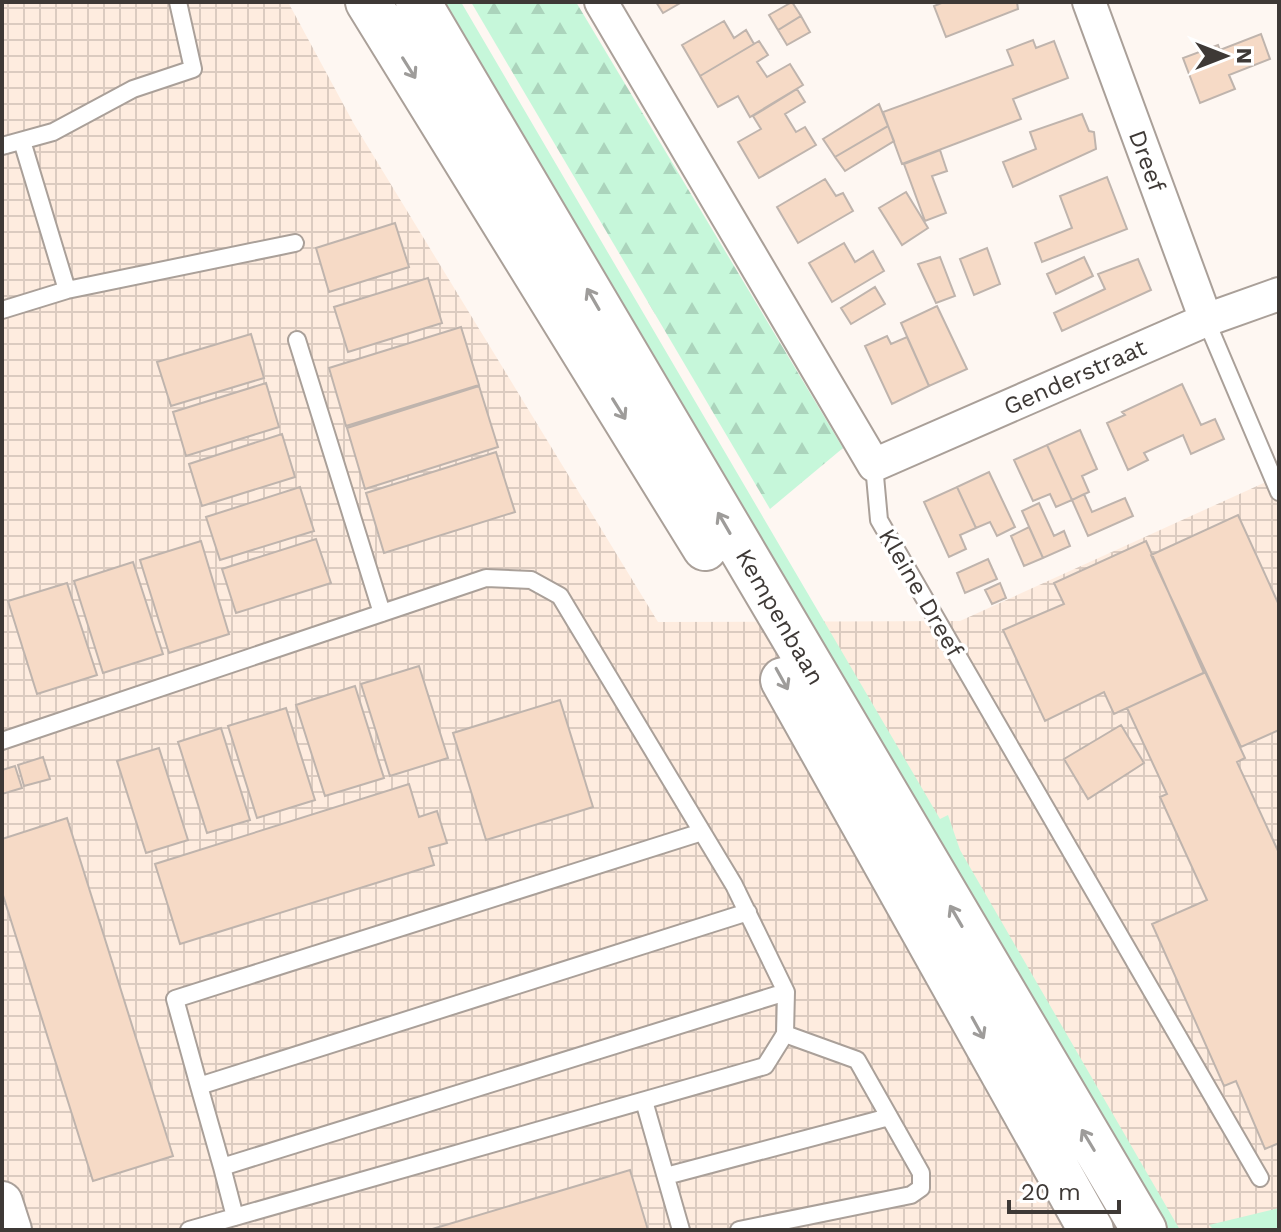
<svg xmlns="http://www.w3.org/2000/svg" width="1281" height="1232" font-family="'Work Sans',sans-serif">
  <defs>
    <pattern id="industrial-grid" width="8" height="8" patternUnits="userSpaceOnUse" patternTransform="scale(2)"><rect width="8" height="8" fill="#feecdf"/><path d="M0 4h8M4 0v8" fill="none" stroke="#dbcbc0"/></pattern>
    <pattern id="forest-firs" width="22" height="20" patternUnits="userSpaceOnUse" patternTransform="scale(2)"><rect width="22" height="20" fill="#c6f7da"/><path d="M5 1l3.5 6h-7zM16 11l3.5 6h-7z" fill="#abd4bc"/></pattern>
  </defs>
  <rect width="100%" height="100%" fill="#fef7f2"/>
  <path fill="url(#industrial-grid)" d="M2,2h286l66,122 304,498 302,-1 319,-145v754h-1277z"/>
  <path fill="#c6f7da" d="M439,2h22l479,817 8,-4 12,35 220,380h-14z
    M1279,1208v22h-65l-5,-5z"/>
  <path fill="url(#forest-firs)" d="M471,2h105l267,446 -73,61z"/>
  <path fill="#f6dac6" stroke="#bfb4ad" stroke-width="2" d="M656,2h26l-19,11z
    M792,2l9,14 -23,14 -9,-15z
    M944,2h73l1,7 -72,28 -12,-31z
    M801,16l9,16 -23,13 -9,-15z
    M724,21l10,17 12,-8 8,14 -54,32 -18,-31z
    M1261,34l9,25 -41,16 6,14 -35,14 -17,-45 35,-13 2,5z
    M1033,40l3,8 18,-7 14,37 -55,21 8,20 -119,45 -19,-52 130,-47 -6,-15z
    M759,41l9,14 -11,7 10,15 23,-13 13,21 -53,32 -12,-21 -20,11 -18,-31z
    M797,89l8,13 -20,12 11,18 9,-5 11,18 -57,33 -21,-36 23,-13 -8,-13z
    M879,104l9,22 -53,31 -12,-18z
    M1082,114l7,17 5,1 2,17 -83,38 -10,-25 33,-13 -6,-17z
    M888,126l6,15 -49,30 -10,-14z
    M940,150l7,21 -15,5 14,37 -21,8 -21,-57z
    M1107,177l20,52 -85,33 -7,-19 37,-15 -12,-32z
    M825,179l11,17 7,-3 10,18 -55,32 -21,-36z
    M906,192l22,36 -26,17 -23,-37z
    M395,223l14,44 -80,25 -13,-44z
    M844,243l11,19 18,-11 11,20 -52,31 -23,-39z
    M987,248l13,36 -26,11 -14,-36z
    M940,257l15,39 -19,7 -18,-39z
    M1084,257l9,19 -37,18 -9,-20z
    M1138,259l13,31 -89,41 -8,-18 51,-24 -7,-15z
    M428,278l14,45 -94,29 -14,-45z
    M875,287l10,17 -34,20 -10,-16z
    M937,306l30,63 -38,17 -28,-63z
    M461,327l18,58 -133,41 -17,-58z
    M251,334l13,44 -93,28 -14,-44z
    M887,336l4,8 16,-7 22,49 -37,18 -27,-58z
    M266,383l13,44 -93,29 -13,-44z
    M1182,384l19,41 14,-6 9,20 -33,15 -8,-19 -39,18 4,7 -20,10 -21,-47 18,-8 -3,-3z
    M479,386l19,61 -133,42 -18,-61z
    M1080,430l17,39 -15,7 7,16 -17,8 -25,-55z
    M282,434l13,43 -93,29 -13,-42z
    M1047,445l25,55 -16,7 -6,-13 -17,7 -19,-41z
    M496,452l19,60 -131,41 -18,-60z
    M989,472l26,55 -18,9 -7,-14 -14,6 -19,-41z
    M300,487l14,44 -94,29 -14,-43z
    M957,487l19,41 -16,7 6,14 -17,8 -25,-55z
    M1084,494l8,18 33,-14 8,18 -45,20 -16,-36z
    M1039,503l15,33 10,-5 6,15 -27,12 -21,-47z
    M1238,515l41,90v125l-38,17 -90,-192z
    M1029,527l14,31 -19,8 -13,-30z
    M316,539l15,44 -95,30 -14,-44z
    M201,541l28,93 -60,19 -29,-93z
    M1146,541l58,132 -90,41 -10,-22 -59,29 -42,-91 61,-26 -10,-21z
    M988,559l9,20 -32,14 -8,-20z
    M133,562l30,92 -60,19 -29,-92z
    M67,583l30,92 -60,19 -29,-93z
    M1000,583l6,15 -14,6 -7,-14z
    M419,666l29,92 -58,18 -29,-92z
    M1205,672l40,86 -8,4 42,91v290l-14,6 -29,-68 -12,5 -72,-162 55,-24 -47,-103 7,-3 -40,-86z
    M355,686l29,92 -59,18 -29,-91z
    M560,700l33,107 -107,33 -33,-107z
    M286,708l29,92 -58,18 -29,-92z
    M1121,725l23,38 -56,36 -24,-40z
    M221,728l29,92 -43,13 -29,-91z
    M159,748l29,92 -42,13 -29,-92z
    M43,757l7,22 -26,7 -6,-21z
    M15,766l7,22 -20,6v-24z
    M409,784l10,33 18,-6 10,32 -18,5 5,17 -254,79 -25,-80z
    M67,818l106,338 -80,25 -91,-289v-53z
    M630,1170l18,60h-219z"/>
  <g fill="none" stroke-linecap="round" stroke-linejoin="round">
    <defs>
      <path id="service" d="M2,146l51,-14 80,-43 60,-20 -15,-67
        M67,290l228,-47
        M2,310l65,-20 -45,-149
        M1206,320l73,172
        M297,340l85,273
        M874,465l5,55 381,658
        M2,741l484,-163 45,2 29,16 174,289 52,107 -1,42 -20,32 -576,164
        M199,1086l-24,-87 527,-167
        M644,1101l37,129
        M222,1167l-23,-81 549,-174
        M666,1176l223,-59
        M235,1217l-13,-50 564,-175
        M739,1230l172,-35 10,-7v-15l-64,-113 -72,-26"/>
      <path id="minor" d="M601,2l273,463 332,-145 73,-26
        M1089,2l117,318"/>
      <path id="tertiary" d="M2,1202l9,28"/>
      <path id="secondary" d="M368,2l337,546
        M418,2l726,1228
        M783,680l308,550"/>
    </defs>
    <use href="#service" stroke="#aaa099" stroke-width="20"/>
    <use href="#minor" stroke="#aaa099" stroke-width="36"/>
    <use href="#tertiary" stroke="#aaa099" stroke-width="44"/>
    <use href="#secondary" stroke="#aaa099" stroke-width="48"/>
    <use href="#service" stroke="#fff" stroke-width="16"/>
    <use href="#minor" stroke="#fff" stroke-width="32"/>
    <use href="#tertiary" stroke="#fff" stroke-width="40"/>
    <use href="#secondary" stroke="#fff" stroke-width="44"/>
  </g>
  <defs><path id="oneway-shaft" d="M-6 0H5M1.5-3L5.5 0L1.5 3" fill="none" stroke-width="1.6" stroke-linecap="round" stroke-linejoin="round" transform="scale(2)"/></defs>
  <g stroke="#9e9c9a">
    <use href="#oneway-shaft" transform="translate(409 68) rotate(58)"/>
    <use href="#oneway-shaft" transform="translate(593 299) rotate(-120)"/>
    <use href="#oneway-shaft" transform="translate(619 409) rotate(58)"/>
    <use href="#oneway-shaft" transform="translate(724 523) rotate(-120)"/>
    <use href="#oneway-shaft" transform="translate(782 679) rotate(61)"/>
    <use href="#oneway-shaft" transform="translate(956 916) rotate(-120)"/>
    <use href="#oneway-shaft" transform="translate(978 1028) rotate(61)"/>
    <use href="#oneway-shaft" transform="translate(1088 1140) rotate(-121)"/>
  </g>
  <g text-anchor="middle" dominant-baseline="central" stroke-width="7" stroke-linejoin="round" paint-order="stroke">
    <g font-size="24" fill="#3e3936" stroke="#fff">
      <text transform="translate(1147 161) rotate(70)">Dreef</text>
      <text transform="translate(1075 377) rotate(-24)">Genderstraat</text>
      <text transform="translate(921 593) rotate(60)">Kleine Dreef</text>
      <text transform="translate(780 617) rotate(60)">Kempenbaan</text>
    </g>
  </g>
  <rect width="1281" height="1232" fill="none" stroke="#3e3936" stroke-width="8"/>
  <g transform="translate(1225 56) rotate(90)" stroke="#ffffff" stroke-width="6" paint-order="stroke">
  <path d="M0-6L14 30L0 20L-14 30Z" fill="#3e3936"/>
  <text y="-12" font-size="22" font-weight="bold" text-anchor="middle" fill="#3e3936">N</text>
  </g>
  <path d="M1009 1200v12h110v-12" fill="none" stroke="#3e3936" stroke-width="4"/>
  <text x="1021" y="1200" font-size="24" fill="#3e3936" stroke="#ffffff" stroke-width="6" paint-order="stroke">20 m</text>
</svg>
